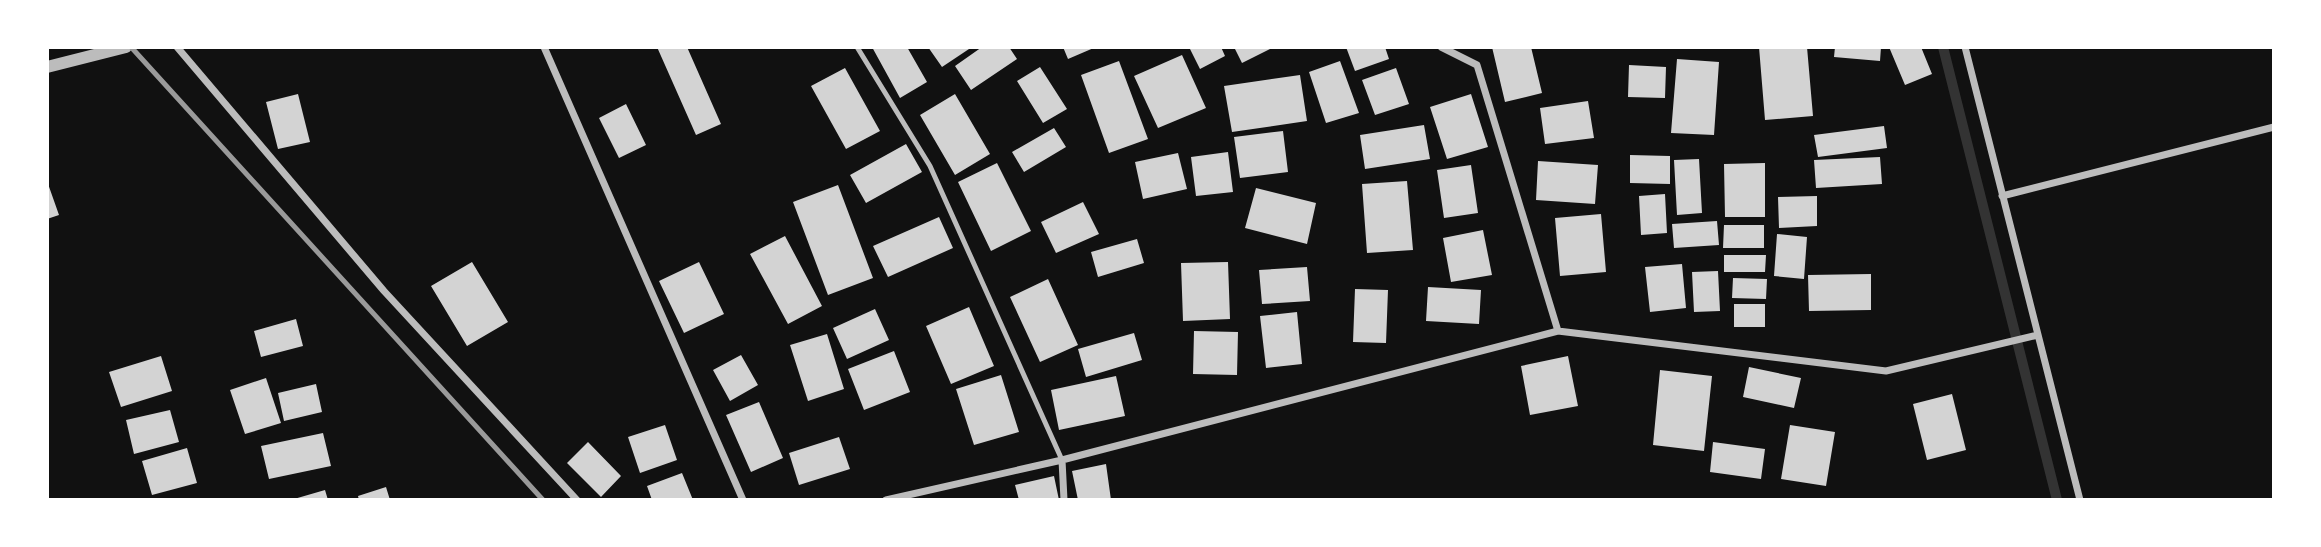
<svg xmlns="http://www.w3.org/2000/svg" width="2321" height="547" font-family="'Asap Condensed',sans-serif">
  <rect width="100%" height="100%" fill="#111"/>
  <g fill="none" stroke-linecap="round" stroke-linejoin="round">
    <path stroke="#333" stroke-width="10" d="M1943,47l114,453"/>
  </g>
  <path fill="#d3d3d3" d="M657,47h30l34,77 -25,11z
    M872,47h35l20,35 -27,16z
    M928,47h44l-30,20z
    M982,47h27l8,12 -46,31 -16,-24z
    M1063,47h33l-28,12z
    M1189,47h32l4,9 -25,13z
    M1234,47h40l-32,16z
    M1346,47h39l4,12 -34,12z
    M1492,47h39l11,46 -37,9z
    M1759,47h48l6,69 -48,4z
    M1835,47h46l-1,14 -46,-4z
    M1889,47h32l11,27 -27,11z
    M1182,55l24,53 -48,20 -24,-52z
    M1677,59l42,3 -5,73 -43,-2z
    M1119,61l29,78 -39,14 -28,-78z
    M1340,61l19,52 -33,10 -17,-51z
    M1629,65l37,2 -1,31 -37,-1z
    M1040,67l27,42 -24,14 -26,-42z
    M845,68l35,63 -34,18 -35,-63z
    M1396,68l13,36 -34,11 -13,-35z
    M1300,75l7,46 -75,11 -8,-46z
    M298,94l12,48 -32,7 -12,-47z
    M955,94l35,60 -35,21 -35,-60z
    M1471,94l17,53 -41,12 -17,-52z
    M1588,101l6,37 -49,6 -5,-36z
    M626,104l20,41 -27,13 -20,-40z
    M1424,125l6,34 -65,10 -5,-34z
    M1884,126l3,22 -69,9 -4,-22z
    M1054,128l12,19 -42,25 -12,-20z
    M1283,131l5,41 -48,6 -6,-41z
    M906,144l16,28 -56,31 -16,-28z
    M1228,152l5,40 -37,4 -5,-39z
    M1178,153l9,36 -44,10 -8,-37z
    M1630,155l40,1v28l-40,-1z
    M1880,157l2,27 -66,4 -2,-28z
    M1699,159l3,54 -25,2 -3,-55z
    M1538,161l60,4 -3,39 -59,-4z
    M997,163l34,68 -40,20 -33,-69z
    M1765,163v54h-40l-1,-53z
    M1471,165l7,48 -34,5 -7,-48z
    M47,181l12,34 -12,4z
    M1407,181l6,69 -46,3 -5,-69z
    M838,185l35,93 -45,17 -35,-93z
    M1256,188l60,15 -9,41 -62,-16z
    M1665,194l2,39 -26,2 -2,-39z
    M1817,196v30l-38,2 -1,-31z
    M1083,202l16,32 -43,19 -15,-31z
    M1601,214l5,58 -46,4 -5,-58z
    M939,217l14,31 -65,29 -15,-31z
    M1717,221l2,24 -45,3 -2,-24z
    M1724,225h40v23h-41z
    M1483,230l9,45 -41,7 -8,-44z
    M1777,234l30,3 -3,42 -30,-3z
    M785,236l37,70 -34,18 -38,-70z
    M1137,239l7,24 -46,14 -7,-25z
    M1724,255h42l-1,17h-41z
    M472,262l36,60 -41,24 -36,-60z
    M699,262l25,52 -40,19 -25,-52z
    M1228,262l2,57 -47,2 -2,-58z
    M1682,264l4,44 -36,4 -5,-45z
    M1307,267l3,34 -48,3 -3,-34z
    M1718,271l2,40 -26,1 -2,-40z
    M1871,274v36l-62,1 -1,-36z
    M1733,278l34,1 -1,20 -34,-1z
    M1048,279l30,66 -38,17 -30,-65z
    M1428,287l53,3 -2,34 -53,-3z
    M1355,289l33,1 -2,53 -33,-1z
    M1734,304h31v23h-31z
    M969,307l25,59 -43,18 -25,-58z
    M875,309l14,31 -42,19 -14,-31z
    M1297,312l5,52 -36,4 -6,-52z
    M296,319l7,27 -42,11 -7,-26z
    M1194,331l44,1 -1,43 -44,-1z
    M1134,333l8,27 -56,17 -8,-28z
    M827,334l17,55 -36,12 -18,-56z
    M894,351l16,41 -46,18 -16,-41z
    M741,355l17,30 -28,16 -17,-31z
    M161,356l11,35 -51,16 -12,-35z
    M1568,356l10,50 -48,9 -9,-49z
    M1749,367l52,11 -7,30 -51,-11z
    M1660,370l52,6 -8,75 -51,-6z
    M1001,375l18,57 -45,13 -18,-56z
    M1116,376l9,40 -66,14 -8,-40z
    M266,378l15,45 -36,11 -15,-44z
    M316,384l6,28 -38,9 -6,-28z
    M1952,394l14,56 -39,10 -14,-56z
    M759,402l24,56 -32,14 -25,-57z
    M170,410l9,32 -45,12 -8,-34z
    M665,425l12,35 -37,13 -12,-36z
    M1790,425l45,7 -9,54 -45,-7z
    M323,433l8,33 -62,13 -8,-33z
    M839,437l11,32 -51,16 -10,-32z
    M588,442l33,34 -20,21 -34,-34z
    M1713,442l52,7 -4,30 -51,-7z
    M187,448l10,35 -45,12 -10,-34z
    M1106,464l5,36h-33l-6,-29z
    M682,473l11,27h-41l-5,-14z
    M1054,476l5,24h-40l-4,-15z
    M386,487l4,13h-31l-1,-4z
    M325,490l3,10h-34v-1z"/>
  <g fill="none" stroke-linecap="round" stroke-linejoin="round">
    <path stroke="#bcbcbc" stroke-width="5" d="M857,47l73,119 132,294"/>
    <path stroke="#bcbcbc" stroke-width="7" d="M177,47l207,244 193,209
      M544,47l199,453
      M1441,47l36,18 81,266
      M1965,47l115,453
      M2002,196l272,-69
      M1062,460l2,40
      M886,500l176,-40 496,-129 328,40 152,-36"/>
    <path stroke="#bcbcbc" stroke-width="12" d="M47,67l79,-20"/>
    <path stroke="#9a9a9a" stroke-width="5" d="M131,47l412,453"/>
  </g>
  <rect width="2321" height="547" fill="none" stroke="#ffffff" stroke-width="98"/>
</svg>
